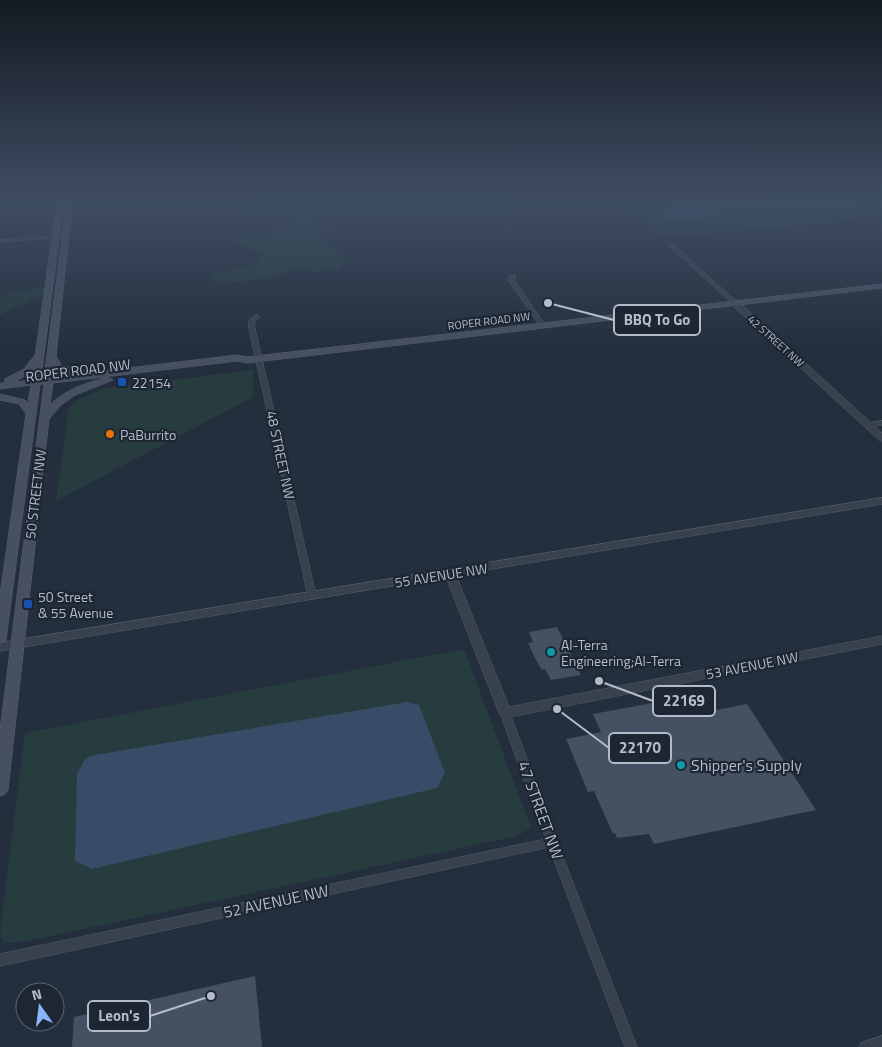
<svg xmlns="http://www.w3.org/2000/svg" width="882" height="1047" font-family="'Titillium Web',sans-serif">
  <rect width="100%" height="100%" fill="#242f3e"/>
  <path fill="#263c3f" d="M302,199h17l10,6 -2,5 -10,6 -3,5 16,10 -8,11 21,9 1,6 -4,13 -23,2 -28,-2 -11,7 -48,6 -17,-2 -1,-4 4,-3 41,-11 3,-9 -28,-15 65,-12 1,-6 -16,-10 9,-9z
    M613,199h269v18l-217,21 -42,-37z
    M45,288l-1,6 -44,21v-18l13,-6z
    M253,370v27l-197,104 13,-93 8,-8 27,-12z
    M464,649l67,179 -14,8 -494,106 -14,1 -6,-2 -3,-8 25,-200z"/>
  <path fill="#394c67" d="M470,199h59l6,3 -4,2 -53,-1z
    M727,199h116l-82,1 8,6 99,-7h14v3c-48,5 -97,8 -145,11 -18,1 -52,11 -68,7 -5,-1 -9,-4 -11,-9l11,-4z
    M407,702l12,3 26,68 -8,15 -345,81 -17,-8 2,-87 8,-15 10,-4z"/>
  <path fill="#455162" d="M557,627l24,48 -30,5 -6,-11 -3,1 -5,-8 -9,-19 5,-1 -4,-10z
    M691,696l10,17 46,-9 69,106 -162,34 -5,-10 -32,4 -2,-5 -2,1 -19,-43 -6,1 -22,-53 35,-7 -8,-18z
    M255,976l7,71h-190l2,-30z"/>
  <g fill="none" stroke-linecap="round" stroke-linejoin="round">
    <defs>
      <path id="minor" d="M65,235l2,1v1l-67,5v-2z
        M669,244h4l64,58v2h-4l-64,-58z
        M511,275l5,1 -2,4 32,46 -1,1h-4l-33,-47z
        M257,315l3,2 -5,4 -1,3 62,272 -1,2h-6l-1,-2 -60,-272 2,-5z
        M882,421v4l-14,2 -3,-2 3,-2z
        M505,709l3,1 2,3 47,129 80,205h-12l-76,-200 -549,119v-12l546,-115 -46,-126 2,-3z
        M882,1036v11h-23l2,-4z"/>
      <path id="tertiary" d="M732,301h6l144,132v8l-3,-1 -147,-135z
        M882,498v6l-426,71 53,132 373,-71v8l-377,74 -4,-2 -2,-3 -53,-136 -446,74v-8z"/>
      <path id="secondary" d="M58,199h6l-23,179h3l23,-179h6l-17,157 5,9 24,6 2,2 150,-18 10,2 635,-73v4l-635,75 -10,-2 -184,22 -3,22c16,-16 36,-22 58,-28l5,3 -38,15 -14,10 -12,14 -41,371 -3,4 -5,2v-66l44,-346h-4l-34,255 -1,3 -5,2v-49l26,-181 -7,-10 -19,-4v-6l25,6 3,3 3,-18 -31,4v-6h5v-4l19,-10 11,-14zM54,368l1,1 21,5 -23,3zM33,370l-2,10 -17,2 16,-9z"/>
    </defs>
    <use href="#minor" stroke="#565f6c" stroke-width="1"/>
    <use href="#tertiary" stroke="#565f6c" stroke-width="1"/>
    <use href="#secondary" stroke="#565f6c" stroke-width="1"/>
    <use href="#minor" fill="#38414e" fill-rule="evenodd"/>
    <use href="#tertiary" fill="#38414e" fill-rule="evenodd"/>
    <use href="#secondary" fill="#465061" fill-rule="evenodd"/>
  </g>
  <linearGradient id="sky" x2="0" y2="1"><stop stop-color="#141a22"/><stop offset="0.58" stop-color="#3f4d63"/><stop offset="1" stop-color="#3f4d63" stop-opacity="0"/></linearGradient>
  <rect width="882" height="346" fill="url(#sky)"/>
  <g fill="#1a4fb4" stroke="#1d2633" stroke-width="2">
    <rect x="117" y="377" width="10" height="10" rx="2.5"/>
    <rect x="23" y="599" width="10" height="10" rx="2.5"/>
  </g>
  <circle fill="#e8710a" stroke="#1d2633" stroke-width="2" cx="110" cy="434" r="5"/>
  <g fill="#0f9aa8" stroke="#1d2633" stroke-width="2">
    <circle cx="551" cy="652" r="5"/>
    <circle cx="681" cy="765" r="5"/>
  </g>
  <g text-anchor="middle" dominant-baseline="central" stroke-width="4.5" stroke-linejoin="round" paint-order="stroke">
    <g font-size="11" fill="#b4bcc9" stroke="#1d2633">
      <text transform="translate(489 321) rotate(-7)">ROPER ROAD NW</text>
      <text transform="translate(776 341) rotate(42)">42 STREET NW</text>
    </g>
    <g font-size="14" fill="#b4bcc9" stroke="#1d2633">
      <text transform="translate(78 370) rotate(-7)">ROPER ROAD NW</text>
      <text transform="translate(281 455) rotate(78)">48 STREET NW</text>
      <text transform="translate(35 494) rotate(-83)">50 STREET NW</text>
      <text transform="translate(441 575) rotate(-9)">55 AVENUE NW</text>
      <text transform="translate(752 665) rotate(-11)">53 AVENUE NW</text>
    </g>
    <g font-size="14" fill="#b4bcc9" stroke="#1d2633" text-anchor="start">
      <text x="132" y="382">22154</text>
      <text x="120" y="434">PaBurrito</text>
      <text x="38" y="596">50 Street<tspan x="38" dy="16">&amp; 55 Avenue</tspan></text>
      <text x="561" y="644">Al-Terra<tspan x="561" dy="16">Engineering;Al-Terra</tspan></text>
    </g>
    <g font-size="16" fill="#b4bcc9" stroke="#1d2633" text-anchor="start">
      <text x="691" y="765">Shipper's Supply</text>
    </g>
    <g font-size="16" fill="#b4bcc9" stroke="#1d2633">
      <text transform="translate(541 810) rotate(70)">47 STREET NW</text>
      <text transform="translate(276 901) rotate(-12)">52 AVENUE NW</text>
    </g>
  </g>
  <path fill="none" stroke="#b4bcc9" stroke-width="2" d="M548 303L614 320M599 681L653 701M557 709L609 748M211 996L150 1016"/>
  <g fill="#b4bcc9" stroke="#1d2633" stroke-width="2">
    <circle cx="548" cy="303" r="5"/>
    <circle cx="599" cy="681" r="5"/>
    <circle cx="557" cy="709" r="5"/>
    <circle cx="211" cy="996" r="5"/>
  </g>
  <g fill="#1d2633" stroke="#b4bcc9" stroke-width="2">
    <rect x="614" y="305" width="86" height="30" rx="5"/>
    <rect x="653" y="686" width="62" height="30" rx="5"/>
    <rect x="609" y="733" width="62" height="30" rx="5"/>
    <rect x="88" y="1001" width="62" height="30" rx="5"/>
  </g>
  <g font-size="15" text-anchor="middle" font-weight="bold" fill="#b4bcc9">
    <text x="657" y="325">BBQ To Go</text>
    <text x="684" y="706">22169</text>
    <text x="640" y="753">22170</text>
    <text x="119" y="1021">Leon's</text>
  </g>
  <g transform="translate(40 1007) rotate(346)"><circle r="24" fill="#1d2633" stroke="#59626f"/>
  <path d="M0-4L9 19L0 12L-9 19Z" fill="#8ab4f8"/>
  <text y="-8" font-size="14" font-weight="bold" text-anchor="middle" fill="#b4bcc9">N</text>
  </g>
</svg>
